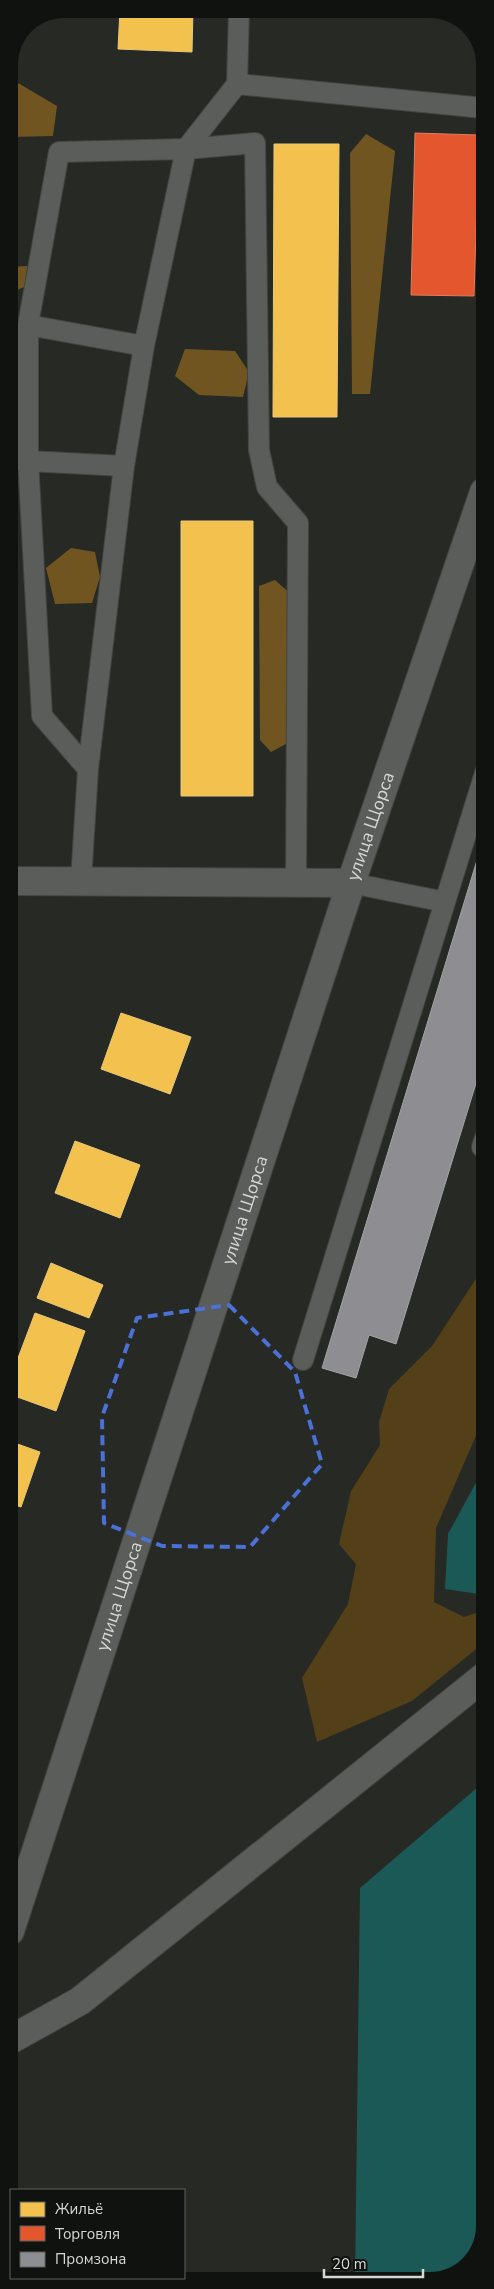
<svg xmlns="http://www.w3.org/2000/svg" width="494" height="2289" font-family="'Nunito Sans',sans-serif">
  <rect width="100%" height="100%" fill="#272925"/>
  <path fill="#533f18" d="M485,1265v146l-4,13 -45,104 -2,74 30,15 21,-7v32l-73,59 -95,41 -15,-64 46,-74 8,-40 -17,-20 12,-53 29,-46 -1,-23 10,-33 43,-43z"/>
  <path fill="#715520" d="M18,83l39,23 -4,30 -44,1v-53z
    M366,134l29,17 -25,243h-18l-2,-241z
    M27,266l-1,20 -17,8v-27z
    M185,349l50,2 14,21 -6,25 -44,-2 -24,-19z
    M71,548l24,4 5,25 -8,26 -37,1 -9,-36z
    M275,580l17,15 -6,149 -15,8 -11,-12 -1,-154z"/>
  <path fill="#1b5957" d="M485,1466v129l-40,-6 3,-55z
    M485,1781v445l-13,35 -31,18h-86l5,-391z"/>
  <path fill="#f2c14e" stroke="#e9c876" d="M120,9h73l-1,43 -74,-3z
    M274,144h65l-2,273h-64z
    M9,208l2,54h-2z
    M181,521h72v275h-72z
    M121,1013l70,24 -21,57 -69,-25z
    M75,1141l65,24 -20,53 -65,-25z
    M51,1263l52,22 -14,33 -52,-20z
    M35,1313l50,18 -29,80 -47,-17v-12z
    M9,1441l31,11 -19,55 -12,-4z
    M9,1540l6,2 -6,17z"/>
  <path fill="#e4572e" stroke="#df7d5f" d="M415,133l64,2 -5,161 -63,-1z"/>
  <path fill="#8d8d92" stroke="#a2a3a5" d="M485,834v220l-89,290 -27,-9 -13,43 -34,-10z"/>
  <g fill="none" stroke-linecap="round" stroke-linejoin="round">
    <defs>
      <path id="service" d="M239,9l-2,75 247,24
        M28,325l116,21
        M9,460l115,6
        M88,769l-46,-53 -14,-257v-134l31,-173 127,-3 69,-6 4,307 8,37 31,36 -2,360
        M81,881l7,-112 36,-303 20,-120 42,-197 51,-65
        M351,883l94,19
        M482,1147l3,-9
        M303,1360l182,-587"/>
      <path id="minor" d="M9,881l342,2
        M10,2040l70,-39 405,-325"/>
      <g id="tertiary">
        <path id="s1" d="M10,1931l341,-1048 133,-391"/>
      </g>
    </defs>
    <use href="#service" stroke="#434541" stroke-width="22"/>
    <use href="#minor" stroke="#434541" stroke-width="30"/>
    <use href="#tertiary" stroke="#434541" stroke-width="30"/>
    <use href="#service" stroke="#5b5d5a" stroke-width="20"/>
    <use href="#minor" stroke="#5b5d5a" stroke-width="28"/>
    <use href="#tertiary" stroke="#5b5d5a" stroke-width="28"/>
  </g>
  <path fill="none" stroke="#4b70d6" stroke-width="4" stroke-dasharray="10 6" stroke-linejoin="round" d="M229,1305l66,67 27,92 -72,83 -88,-1 -58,-23 -2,-106 35,-99z"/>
  <g text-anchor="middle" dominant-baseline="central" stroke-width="5" stroke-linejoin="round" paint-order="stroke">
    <g font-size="18" fill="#d4d7d2" stroke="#10120f">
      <text stroke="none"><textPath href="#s1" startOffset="1162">улица Щорса</textPath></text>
      <text stroke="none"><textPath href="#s1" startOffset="758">улица Щорса</textPath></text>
      <text stroke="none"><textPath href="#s1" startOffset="352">улица Щорса</textPath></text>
    </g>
  </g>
  <path d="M0 0H494V2289H0ZM64 18H430A46 46 0 0 1 476 64V2226A46 46 0 0 1 430 2272H64A46 46 0 0 1 18 2226V64A46 46 0 0 1 64 18Z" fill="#10120f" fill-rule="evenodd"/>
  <rect x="10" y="2189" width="175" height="90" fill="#10120f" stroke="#5e615d"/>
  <rect x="20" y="2202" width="25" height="15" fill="#f2c14e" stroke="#5e615d"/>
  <text x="55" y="2214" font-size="15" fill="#d4d7d2">Жильё</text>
  <rect x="20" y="2226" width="25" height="15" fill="#e4572e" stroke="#5e615d"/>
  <text x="55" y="2239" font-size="15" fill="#d4d7d2">Торговля</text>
  <rect x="20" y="2252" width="25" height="15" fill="#8d8d92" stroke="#5e615d"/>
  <text x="55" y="2264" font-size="15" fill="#d4d7d2">Промзона</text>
  <path d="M324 2269v8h99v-8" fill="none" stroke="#d4d7d2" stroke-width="2.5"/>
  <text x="332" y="2269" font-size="15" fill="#d4d7d2" stroke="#10120f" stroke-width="4" paint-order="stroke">20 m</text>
</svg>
